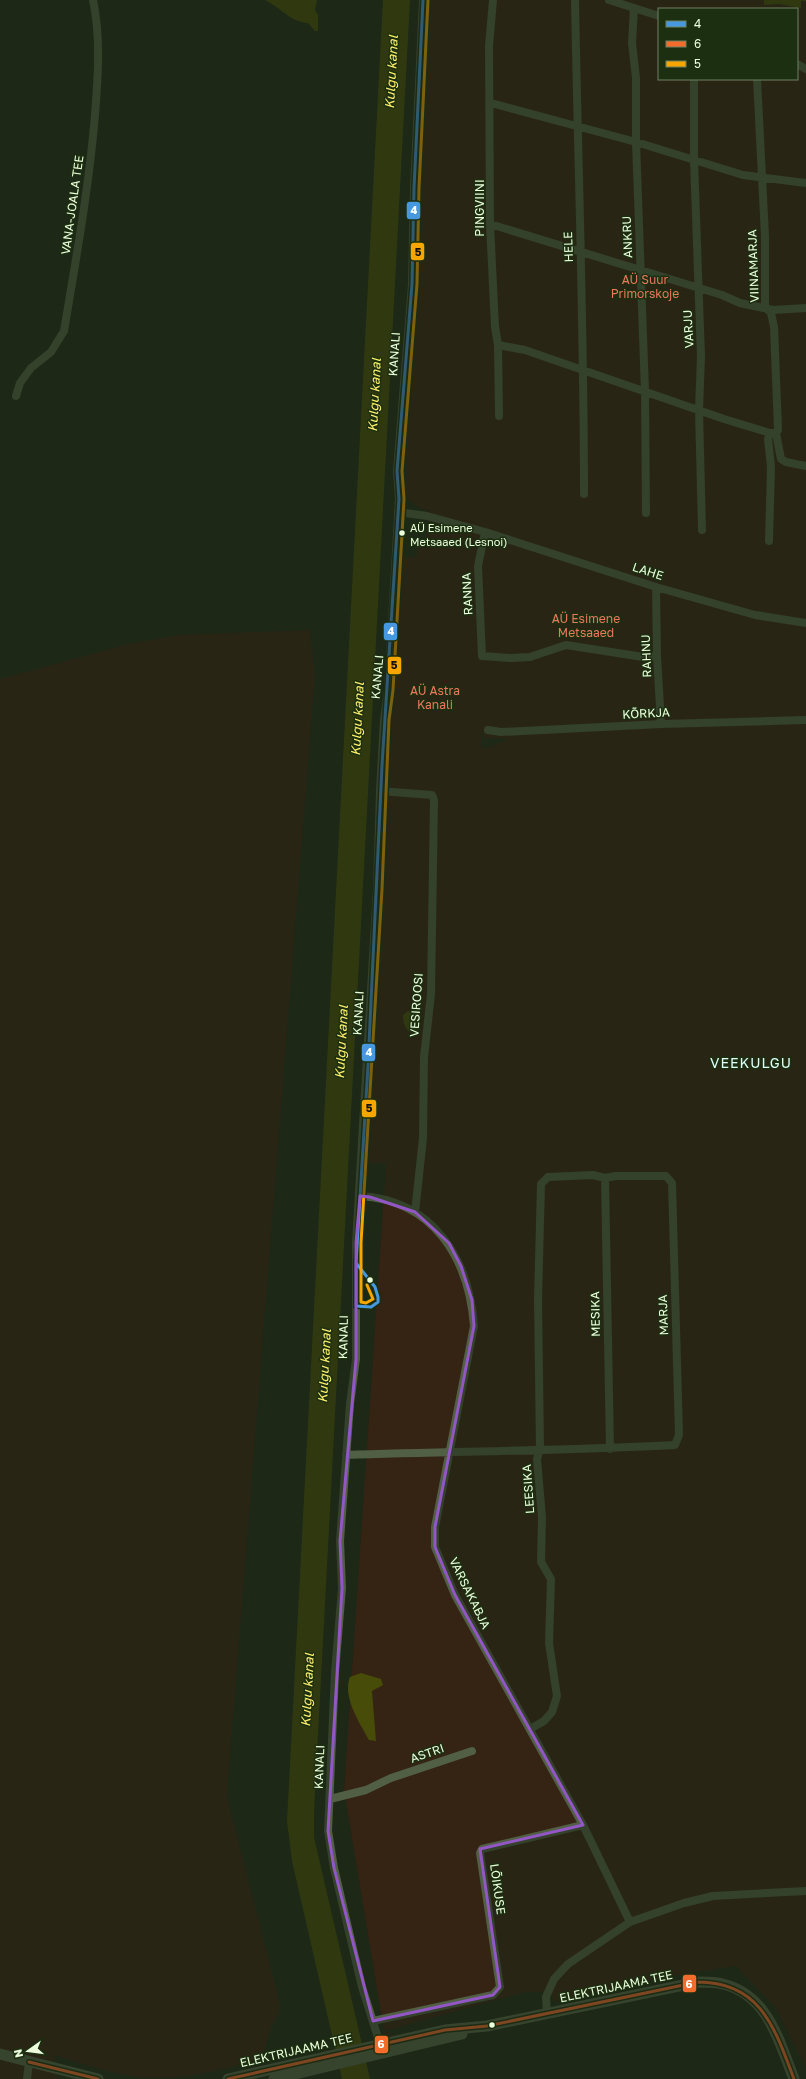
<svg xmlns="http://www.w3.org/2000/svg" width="806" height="2079" font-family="'Golos Text',sans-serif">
  <rect width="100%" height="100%" fill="#1d2817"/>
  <path fill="#352313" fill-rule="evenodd" d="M426,0h338l1,5 14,-1 21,4 1,-7h5v2068l-31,-62 -39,-41 -65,10 -118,26 -1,-10h-27l-141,39 -40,-241 42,-626 -20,-2 22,-435 11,-171 18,1v-12h8l4,-34c-27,-9 -27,-20 -27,-46l12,-159 4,-176zM659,9h138v70h-138zM481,732l3,6 24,1 -21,9 -6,-1z
    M310,630l5,46 -88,1120 54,212 -11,22 -8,29c-31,8 -72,20 -105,19 -34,0 -71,-13 -103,-23l4,24h-58v-1400l128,-35 49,-9z"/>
  <path fill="#474d08" d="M265,0h52l-2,10 3,5v16h-3l-7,-8c-18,-1 -28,-16 -43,-23z
    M383,0h27l-96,1811v26l56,242h-28l-50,-218 -5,-40z
    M764,0h42v1h-5v7l-22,-4 -15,1z
    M408,1011l8,3 3,15 -6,4c-8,-2 -10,-11 -10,-18z
    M361,1673l20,6 2,6 -11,6 4,50 -7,-1c-9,-17 -27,-43 -19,-63z"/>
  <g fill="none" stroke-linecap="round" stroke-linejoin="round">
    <path stroke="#515f44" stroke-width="8" d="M493,0l-4,46 1,178 5,103 3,18 1,71
      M575,0c3,165 9,329 9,494
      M609,0l50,16
      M634,8l-2,35 4,35v64l9,249 1,122
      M797,64l9,5
      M694,79v81l7,197 -2,53 3,120
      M757,79l8,157v71l6,6 3,14 4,103 -2,3h-6l-2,6 3,28 -2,74
      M491,103l145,39 107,33 63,8
      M490,224l232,71 18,8 33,7 33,-2
      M498,345l27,5 199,69 46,14
      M16,396l4,-13 11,-15 20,-16 13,-21c12,-72 25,-144 31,-216 3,-39 6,-77 -2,-115
      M776,433l5,26 5,3 20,4
      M398,512l29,4 58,16 171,55 99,28 51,8
      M485,532l-7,34 4,90 28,2 20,-1 36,-12 77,12 14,-1
      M656,587l1,69 4,68
      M488,730l13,2 160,-8 145,-4
      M380,791l52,4 2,5 -3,194 -7,63 -1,81 -8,74
      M605,1178l5,271
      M360,1196c74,4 109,63 114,130l-39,201v20l20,48 128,230 47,97
      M346,1455c110,-4 220,-4 329,-10l4,-10 -7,-252 -6,-7h-50l-11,2 -12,-3 -45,2 -7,7 -3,116 2,149 -3,10 5,58 -1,45 10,17 -2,64 8,53 -5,16 -8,9 -14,8
      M330,1799l36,-9 25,-12 81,-27
      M547,2013l-1,-16 8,-18 14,-15 62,-42 54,-19 29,-7 93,-5
      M373,2021l120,-26 7,-8 -20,-134 2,-4 101,-24
      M380,2044l-18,-57 -28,-119 -6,-37 7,-159 7,-84 -2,-47 10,-137 6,-45v-116l21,-354 3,-98 4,-71 4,-30 11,-191 -2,-28 15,-187 2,-96 9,-188
      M27,2079l2,-17"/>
    <path stroke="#546447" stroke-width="11" d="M0,2054l98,25
      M228,2079l217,-49 42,-4 211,-44c8,0 18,0 25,2 45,11 56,57 71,95
      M274,2079l188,-45"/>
    <defs>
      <path id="bus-1" d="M356,1263l19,24 3,10v5l-7,5 -15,-1z
        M356,1263l12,-197 14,-301 17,-266 -2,-28 15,-187 2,-96 9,-188"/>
      <path id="bus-2" d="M29,2062l69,17
        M228,2079l217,-49 42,-4 211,-44c63,0 77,47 96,97"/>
      <path id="bus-3" d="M367,1285l6,14 -7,4 -5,-1v-59l21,-354 7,-169 4,-30 11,-191 -2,-28 15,-187 2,-96 9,-188"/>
    </defs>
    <use href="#bus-1" stroke="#1c2f10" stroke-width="6"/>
    <use href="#bus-2" stroke="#1c2f10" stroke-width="6"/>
    <use href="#bus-3" stroke="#1c2f10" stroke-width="6"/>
    <use href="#bus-1" stroke="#4699e1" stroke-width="3"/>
    <use href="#bus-2" stroke="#f36c2b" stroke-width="3"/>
    <use href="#bus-3" stroke="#f7a600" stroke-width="3"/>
  </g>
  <path d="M0 0H806V2079H0ZM360,1196l10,1 45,15 34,31 12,23 11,34 2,26 -39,201v20l20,48 128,230 -103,24 20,138 -7,8 -120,26 -39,-153 -6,-37 14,-243 -2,-47 16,-182v-116z" fill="#1d2817" fill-opacity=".55" fill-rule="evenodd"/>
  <path fill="none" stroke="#9256c5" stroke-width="3" stroke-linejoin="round" d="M360,1196l10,1 45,15 34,31 12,23 11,34 2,26 -39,201v20l20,48 128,230 -103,24 20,138 -7,8 -120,26 -39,-153 -6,-37 14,-243 -2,-47 16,-182v-116z"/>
  <g fill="#ecffdd" stroke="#1c2f10" stroke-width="1.5">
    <circle cx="402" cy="533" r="3.5"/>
    <circle cx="370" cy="1280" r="3.5"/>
    <circle cx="492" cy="2025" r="3.5"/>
  </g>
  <g text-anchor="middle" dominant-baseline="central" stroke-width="3" stroke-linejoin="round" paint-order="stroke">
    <g font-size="11" fill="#ecffdd" stroke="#1c2f10" text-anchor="start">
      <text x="410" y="527">AÜ Esimene<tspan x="410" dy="14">Metsaaed (Lesnoi)</tspan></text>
    </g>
    <g font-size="12" fill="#ecffdd" stroke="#1c2f10">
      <text transform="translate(72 205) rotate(-82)">VANA-JOALA TEE</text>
      <text transform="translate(479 208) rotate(-90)">PINGVIINI</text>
      <text transform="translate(627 237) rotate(-92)">ANKRU</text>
      <text transform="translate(568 247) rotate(-92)">HELE</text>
      <text transform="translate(753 266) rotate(-92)">VIINAMARJA</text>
      <text transform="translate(688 329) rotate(-93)">VARJU</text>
      <text transform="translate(394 354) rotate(-86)">KANALI</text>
      <text transform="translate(648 571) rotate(18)">LAHE</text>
      <text transform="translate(467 594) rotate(-93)">RANNA</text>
      <text transform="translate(646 656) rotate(-92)">RAHNU</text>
      <text transform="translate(377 677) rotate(-85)">KANALI</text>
      <text transform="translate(646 713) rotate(-3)">KÕRKJA</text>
      <text transform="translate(416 1005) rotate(-86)">VESIROOSI</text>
      <text transform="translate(358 1013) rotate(-87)">KANALI</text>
      <text transform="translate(595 1314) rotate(-91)">MESIKA</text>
      <text transform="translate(663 1315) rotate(-92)">MARJA</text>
      <text transform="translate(343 1337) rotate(-89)">KANALI</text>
      <text transform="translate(528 1489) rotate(-94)">LEESIKA</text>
      <text transform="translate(470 1593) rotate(64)">VARSAKABJA</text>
      <text transform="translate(427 1753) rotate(-19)">ASTRI</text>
      <text transform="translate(319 1767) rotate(-88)">KANALI</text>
      <text transform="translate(498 1889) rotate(82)">LÕIKUSE</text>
      <text transform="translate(616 1986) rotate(-12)">ELEKTRIJAAMA TEE</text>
      <text transform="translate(296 2050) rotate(-13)">ELEKTRIJAAMA TEE</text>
    </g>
    <g font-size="12" fill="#eb785d" stroke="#1c2f10">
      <text x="645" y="279">AÜ Suur<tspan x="645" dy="14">Primorskoje</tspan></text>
      <text x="586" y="618">AÜ Esimene<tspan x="586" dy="14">Metsaaed</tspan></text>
      <text x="435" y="690">AÜ Astra<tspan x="435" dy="14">Kanali</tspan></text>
    </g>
    <g font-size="13" font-style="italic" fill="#fff16b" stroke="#1c2f10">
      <text transform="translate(391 72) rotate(-87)">Kulgu kanal</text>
      <text transform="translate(374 395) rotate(-87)">Kulgu kanal</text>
      <text transform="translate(357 719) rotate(-87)">Kulgu kanal</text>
      <text transform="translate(341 1042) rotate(-87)">Kulgu kanal</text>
      <text transform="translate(324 1366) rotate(-87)">Kulgu kanal</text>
      <text transform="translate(307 1690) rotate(-87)">Kulgu kanal</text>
    </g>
    <g font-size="14" letter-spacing="1" fill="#dffff9" stroke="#1c2f10">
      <text x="751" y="1062">VEEKULGU</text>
    </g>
  </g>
  <g stroke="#1c2f10" stroke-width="1.5">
    <rect x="406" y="201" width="15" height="19" rx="4" fill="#4699e1"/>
    <rect x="410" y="242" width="15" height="19" rx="4" fill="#f7a600"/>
    <rect x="383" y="622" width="15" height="19" rx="4" fill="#4699e1"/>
    <rect x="387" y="656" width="15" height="19" rx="4" fill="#f7a600"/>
    <rect x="361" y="1043" width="15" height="19" rx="4" fill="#4699e1"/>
    <rect x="361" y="1099" width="16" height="19" rx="4" fill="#f7a600"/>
    <rect x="682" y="1974" width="15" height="19" rx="4" fill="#f36c2b"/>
    <rect x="374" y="2035" width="15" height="19" rx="4" fill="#f36c2b"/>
  </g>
  <g font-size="11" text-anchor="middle" font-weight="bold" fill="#fff">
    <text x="414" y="214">4</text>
    <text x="391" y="635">4</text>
    <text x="369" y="1056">4</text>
    <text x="689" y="1988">6</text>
    <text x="381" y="2048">6</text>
  </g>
  <g font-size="11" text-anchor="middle" font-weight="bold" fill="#111">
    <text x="418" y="256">5</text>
    <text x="394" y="669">5</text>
    <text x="369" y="1112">5</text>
  </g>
  <rect x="658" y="8" width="140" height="72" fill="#1c2f10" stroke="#6f8262"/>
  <rect x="666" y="21" width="20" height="6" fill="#4699e1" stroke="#6f8262"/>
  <text x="694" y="28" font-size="12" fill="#ecffdd">4</text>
  <rect x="666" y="41" width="20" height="6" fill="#f36c2b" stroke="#6f8262"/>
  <text x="694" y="48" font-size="12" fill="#ecffdd">6</text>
  <rect x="666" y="61" width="20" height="6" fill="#f7a600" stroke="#6f8262"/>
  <text x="694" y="68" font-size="12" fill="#ecffdd">5</text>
  <g transform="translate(28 2051) rotate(256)" stroke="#1c2f10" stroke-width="3" paint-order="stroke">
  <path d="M0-3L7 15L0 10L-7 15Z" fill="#ecffdd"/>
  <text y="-6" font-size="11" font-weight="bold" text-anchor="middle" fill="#ecffdd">N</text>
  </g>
</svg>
